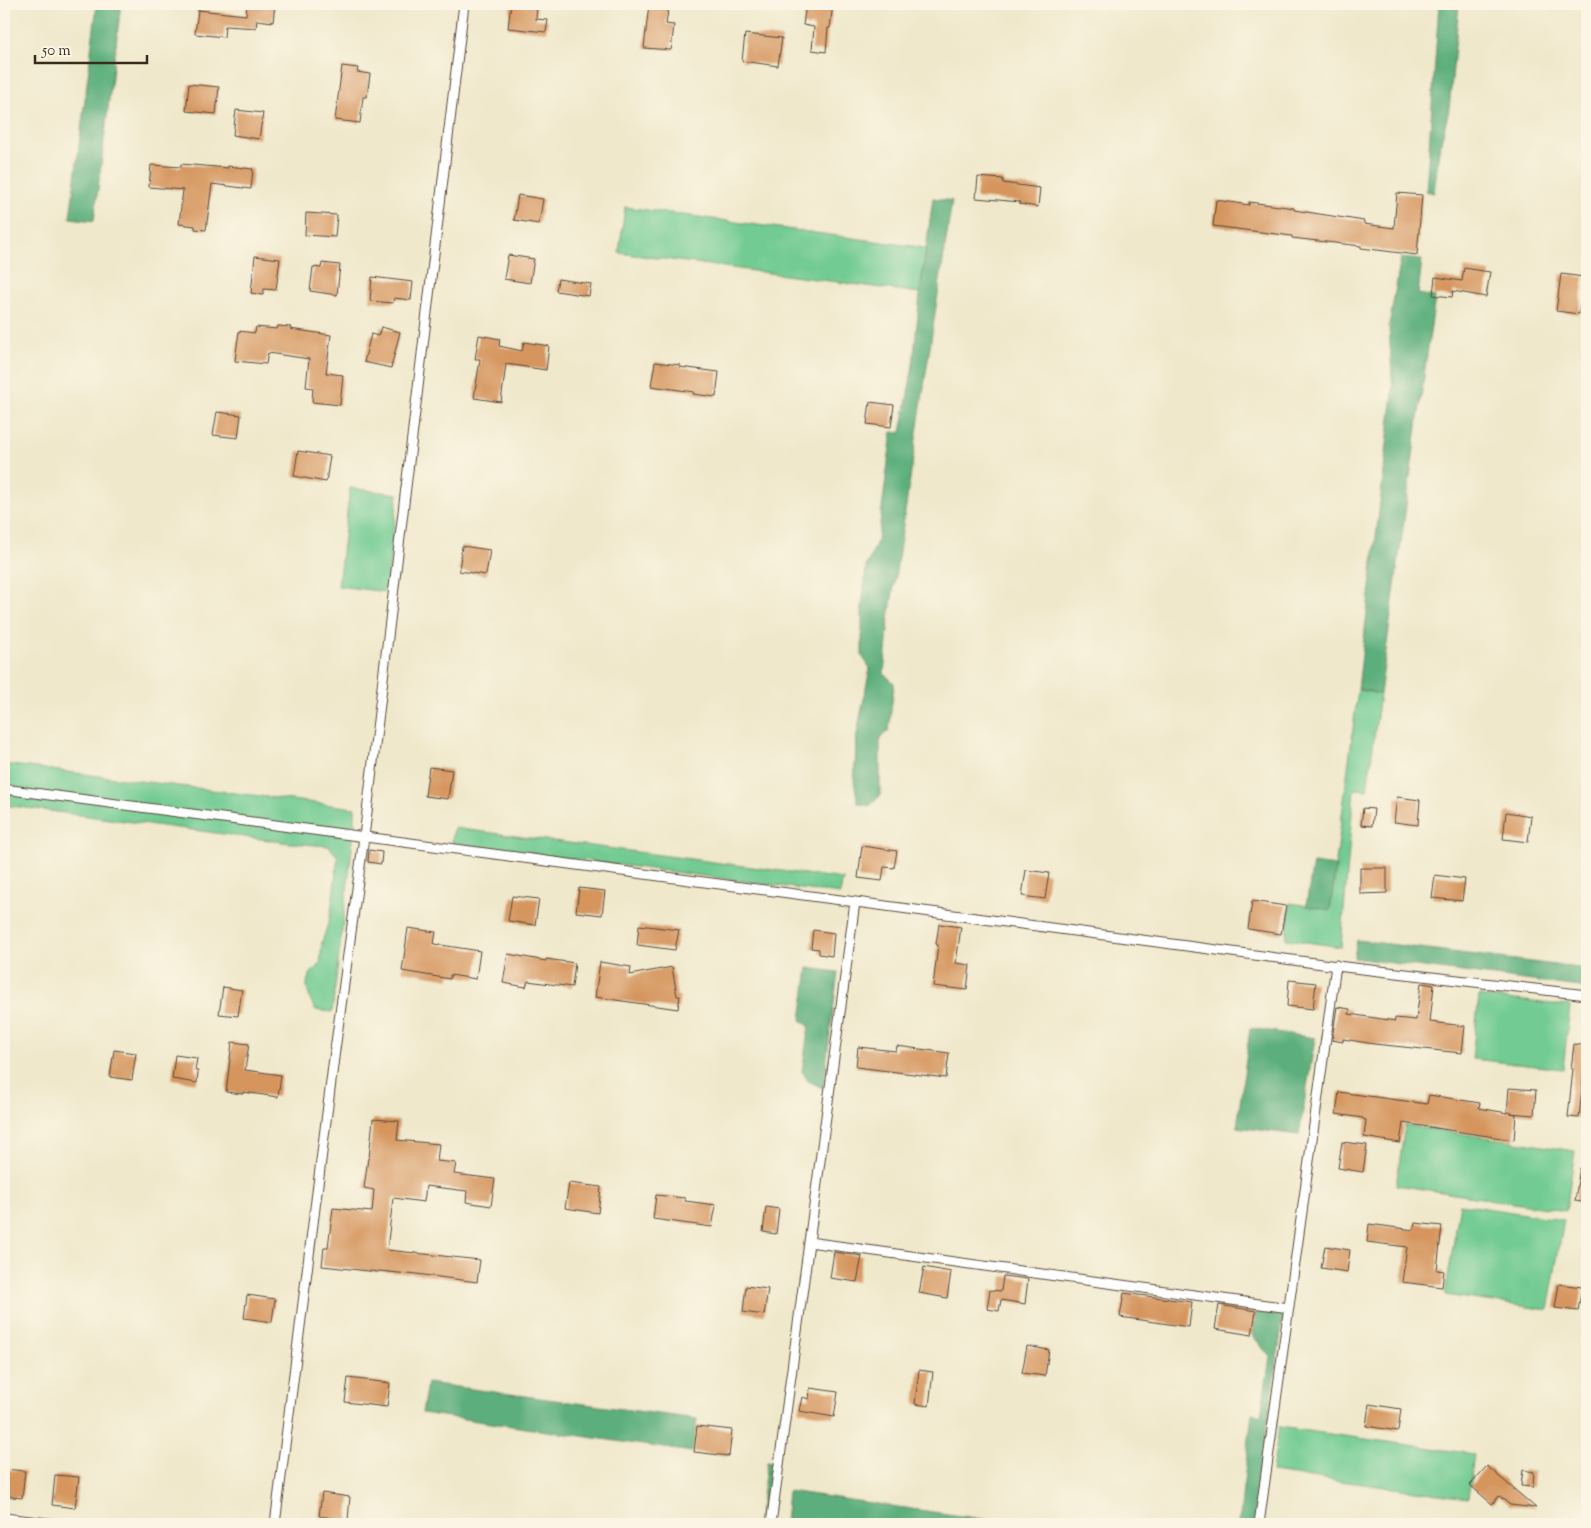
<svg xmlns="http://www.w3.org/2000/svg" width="1591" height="1528" font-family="'Sorts Mill Goudy',serif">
  <rect width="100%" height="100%" fill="#fcf5e5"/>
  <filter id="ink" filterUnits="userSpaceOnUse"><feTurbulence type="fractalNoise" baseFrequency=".02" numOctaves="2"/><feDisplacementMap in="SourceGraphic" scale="10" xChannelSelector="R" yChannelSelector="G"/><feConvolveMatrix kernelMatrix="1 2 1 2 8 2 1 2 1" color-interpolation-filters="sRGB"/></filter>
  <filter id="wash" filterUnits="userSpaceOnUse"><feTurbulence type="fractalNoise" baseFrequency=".0096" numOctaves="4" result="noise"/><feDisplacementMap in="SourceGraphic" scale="20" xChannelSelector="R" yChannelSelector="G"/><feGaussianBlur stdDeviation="1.12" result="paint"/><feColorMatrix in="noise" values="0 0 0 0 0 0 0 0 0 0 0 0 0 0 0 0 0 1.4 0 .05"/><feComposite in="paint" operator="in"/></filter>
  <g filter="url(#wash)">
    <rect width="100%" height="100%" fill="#efe8cb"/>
    <path fill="#71cb92" stroke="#567a58" d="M625,207l301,41 -6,45 -301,-40z
      M350,488l48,6 -12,98 -48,-6z
      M1358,690l22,4 -13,96 -13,-1 -13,158 -55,-8 4,-36 40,6z
      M4,764l351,44v16l-23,188 -17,-2c-9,-21 -14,-30 5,-46l2,-22 7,-21 3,-16 6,-48 -9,-11 -38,-3 -287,-38z
      M454,828l389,51 -3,15 -388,-51z
      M1479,996l91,10 -7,63 -91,-10z
      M1405,1125l170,26 -9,60 -170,-26z
      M1460,1204l104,16 -16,90 -103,-15z
      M1279,1427l195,27 -6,44 -196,-26z"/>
    <path fill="#5caf7c" stroke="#4c6c4d" d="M97,4h24l-27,217 -24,-3z
      M1439,4h20l-10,106 -10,40 -5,43 -8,-2z
      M933,198l19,3 -63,417 -5,56 10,9 -5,48 -9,6v59l-11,10 -11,-3 -4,-22 3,-48 13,-65 -8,-12v-50l4,-39 12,-28 14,-107 9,1 12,-68 7,-72z
      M1401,258l21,2 -4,34 17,3 -55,397 -22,-5 35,-296 -4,-67z
      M1313,863l23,3 -6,44 -24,-4z
      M1357,940l230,29v19l-233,-30z
      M808,968l30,4 -15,116 -15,-7 -6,-10 7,-45 -8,-6z
      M1250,1028l65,10 -16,97 -62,-8z
      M1257,1308l27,4 -31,212h-14l13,-111 9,3 9,-59 -17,-21z
      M427,1383l270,36 -5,33 -270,-39z
      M767,1462l9,1 -10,61h-8z
      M788,1491l228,33h-231z"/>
    <g id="blocks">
      <path fill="#d5955d" d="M247,4h28l-2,18 -16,-2 -1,8 -31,-2 -1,11 -29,-3 3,-24 48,5z
        M511,4l26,1 -1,14 12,1 -2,12 -38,-4z
        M649,4h20l-3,20 8,1 -3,25 -27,-2z
        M806,4h27l-3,24h-2l-2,24 -14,-2 2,-23 -11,-2z
        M745,34l37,4 -4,28 -36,-5z
        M342,66l16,2 -1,4 13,2 -3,23h-4l-3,26 -25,-3z
        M189,84l30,3 -3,27 -30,-3z
        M236,110l27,3 -4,26 -26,-4z
        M181,164l47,4v-2l25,3 -2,20 -39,-5 -6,46 -11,-1v-3l-16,-2 4,-34 -34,-3 2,-22 30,2z
        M978,177l25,2v4l37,5 -2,19 -19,-3 1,-2 -44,-4z
        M1397,193l25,2 -5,60 -56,-7v-2l-69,-8v-2l-79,-10 3,-26 33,5v-3l45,6v2l70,11v3l30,4z
        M518,195l25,4 -4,25 -25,-4z
        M306,213l31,2 -2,22 -30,-2z
        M508,255l26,4 -4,24 -26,-4z
        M255,256l25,3 -4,31 -12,-1 -1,6 -12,-2z
        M322,263l18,2 -3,30 -27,-4 3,-24 8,1z
        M1464,268l26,4 -4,25 -33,-6 -1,6 -19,-2 2,-18 27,4z
        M1561,274l23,3 -5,37 -23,-3z
        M372,277l41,5 -2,18 -17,-2 -1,5 -23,-2z
        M558,279l33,5 -2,12 -33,-5z
        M278,326l13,1 -1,2 41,6 -5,38 17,2 -3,30 -28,-3 1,-14 -7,-1 3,-28 -41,-6 -2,11 -31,-3 4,-30 16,2 1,-6 21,2z
        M381,327l19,5 -9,36 -27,-6 7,-28 7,2z
        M479,335l21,4 -1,7 23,5 2,-9 25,4 -3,24 -40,-6 -5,38 -27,-4 6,-39h-5z
        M655,362l25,3v2l39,5 -3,25 -23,-3 1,-2 -43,-6z
        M870,402l24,3 -3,22 -24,-3z
        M217,412l24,3 -3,23 -25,-3z
        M298,451l32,5 -4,26 -32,-6z
        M462,546l28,4 -4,25 -27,-4z
        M429,767l23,3 -4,29 -23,-3z
        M1397,797l23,3 -2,25 -24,-3z
        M1363,808l11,1 -2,17 -11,-1z
        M1506,812l25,4 -3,26 -25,-3z
        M862,846l35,5 -3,17 -10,-1 -2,14 -24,-3z
        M369,850l13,2 -1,12 -13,-2z
        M1360,868h27v25l-27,1z
        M1026,870l23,3 -4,26 -23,-3z
        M1435,875l30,4 -3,22 -30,-3z
        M579,888l26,3 -3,24 -26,-3z
        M512,896l27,3 -4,26 -27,-4z
        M1252,901l34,5 -5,28 -33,-5z
        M939,924l22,3 -5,36 14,2 -3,25 -34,-4 5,-41 -2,-1z
        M639,925l40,5 -4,20 -38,-5z
        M408,928l28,4 -2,12 46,7 -4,28 -26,-4v4l-48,-8z
        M813,930l21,3 -2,23 -13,-2v-5l-8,-1z
        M508,954l38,7v-2l29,4 -3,24 -44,-6 -2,6 -23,-4z
        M600,962l31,5 -1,8 42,-8 5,29h3l-2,13 -83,-12z
        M1289,980l27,3 -3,26 -26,-3z
        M1421,983l13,2 -4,37 35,4 -3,27 -88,-9 -31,-5v3l-11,-2 5,-33 13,2 -1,5 46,7v-3l21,2z
        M223,987l19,3 -4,26 -19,-2z
        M232,1042l17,2 -4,26 36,5 -3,22 -35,-5v2l-17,-2z
        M1574,1044l13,2v25l-3,-1 -5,48 -11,-1 5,-48h-2z
        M897,1046l52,7 -3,25 -90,-11 2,-20 38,4z
        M114,1050l22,3 -4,27 -22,-3z
        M175,1055l22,3 -2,13h3l-1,12 -25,-4z
        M1509,1088l27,2 -2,25 -25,-2 7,1 -2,26 -111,-17 -3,20 -36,-6 2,-17 -3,-1v-1l-27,-4 3,-22 88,12 2,-9 51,8 -1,5 28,5z
        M373,1119l26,2 -2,19 42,4 -2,17 19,2 -2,11 41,5 -4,27 -25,-4 1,-11 -41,-5 -2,16 -31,-4 -6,52 93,10 -3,22 -68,-9v1l-30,-3 -1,1 -56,-6 2,-19h4l5,-39 39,4 2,-22 -10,-2 4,-30h1z
        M1342,1142l25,3 -4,27 -25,-4z
        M1580,1168l7,1v34l-12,-2z
        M569,1183l32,4 -3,26 -33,-5z
        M656,1195l29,3v3l31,4 -4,22 -59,-8z
        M766,1207l13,2 -3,25 -13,-2z
        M1415,1223l27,3 -5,44 7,1 -2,16 -40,-5 5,-35 -40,-5 2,-18 45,6z
        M1325,1246l25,4 -3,22 -26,-4z
        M834,1252l28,4 -5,26 -27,-4z
        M924,1267l27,5 -4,26 -28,-5z
        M1003,1276l25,3 -3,25 -24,-4 -2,11 -12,-2 3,-19 11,1z
        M1559,1284l23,3 -4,24 -23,-3z
        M746,1286l22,3 -4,26 -21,-3z
        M1124,1293l68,9 -3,25 -69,-10z
        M247,1295l28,4 -3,23 -28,-4z
        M1219,1305l37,6 -4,24 -37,-6z
        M1027,1346l22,4 -4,26 -23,-3z
        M919,1370l14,2 -4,34 -14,-2z
        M348,1378l42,5 -3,24 -42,-5z
        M810,1388l28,4 -4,25 -35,-6 3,-14 7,2z
        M1369,1404l32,5 -3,22 -32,-5z
        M697,1426l35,4 -3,26 -35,-4z
        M1487,1466l49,42 -26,-3 -11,-9 -7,8 -22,-19z
        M4,1469l21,2 -3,27 -18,-2z
        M1523,1470l11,2 -1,15 -12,-1z
        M55,1475l24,2 -4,31 -23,-3z
        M322,1493l28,4 -2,23 -29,-4z"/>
    </g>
  </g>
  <g filter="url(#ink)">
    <use href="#blocks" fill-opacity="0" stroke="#564638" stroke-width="1"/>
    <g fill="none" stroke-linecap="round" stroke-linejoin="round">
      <defs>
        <path id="lane" d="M4,789l1341,178 242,28
          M809,1242l480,66
          M4,1518l53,6
          M275,1524l60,-474 29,-213 100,-833
          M771,1524l84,-622
          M1259,1524l77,-559"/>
      </defs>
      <use href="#lane" stroke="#564638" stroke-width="11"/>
      <use href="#lane" stroke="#fff" stroke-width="9"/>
    </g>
  </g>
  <rect width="1591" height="1528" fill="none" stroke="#fcf5e5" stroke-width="20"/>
  <path d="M35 55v8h112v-8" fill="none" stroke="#3b2a1e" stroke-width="2.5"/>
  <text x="42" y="55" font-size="15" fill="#3b2a1e" stroke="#fcf5e5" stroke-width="4" paint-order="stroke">50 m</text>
</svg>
